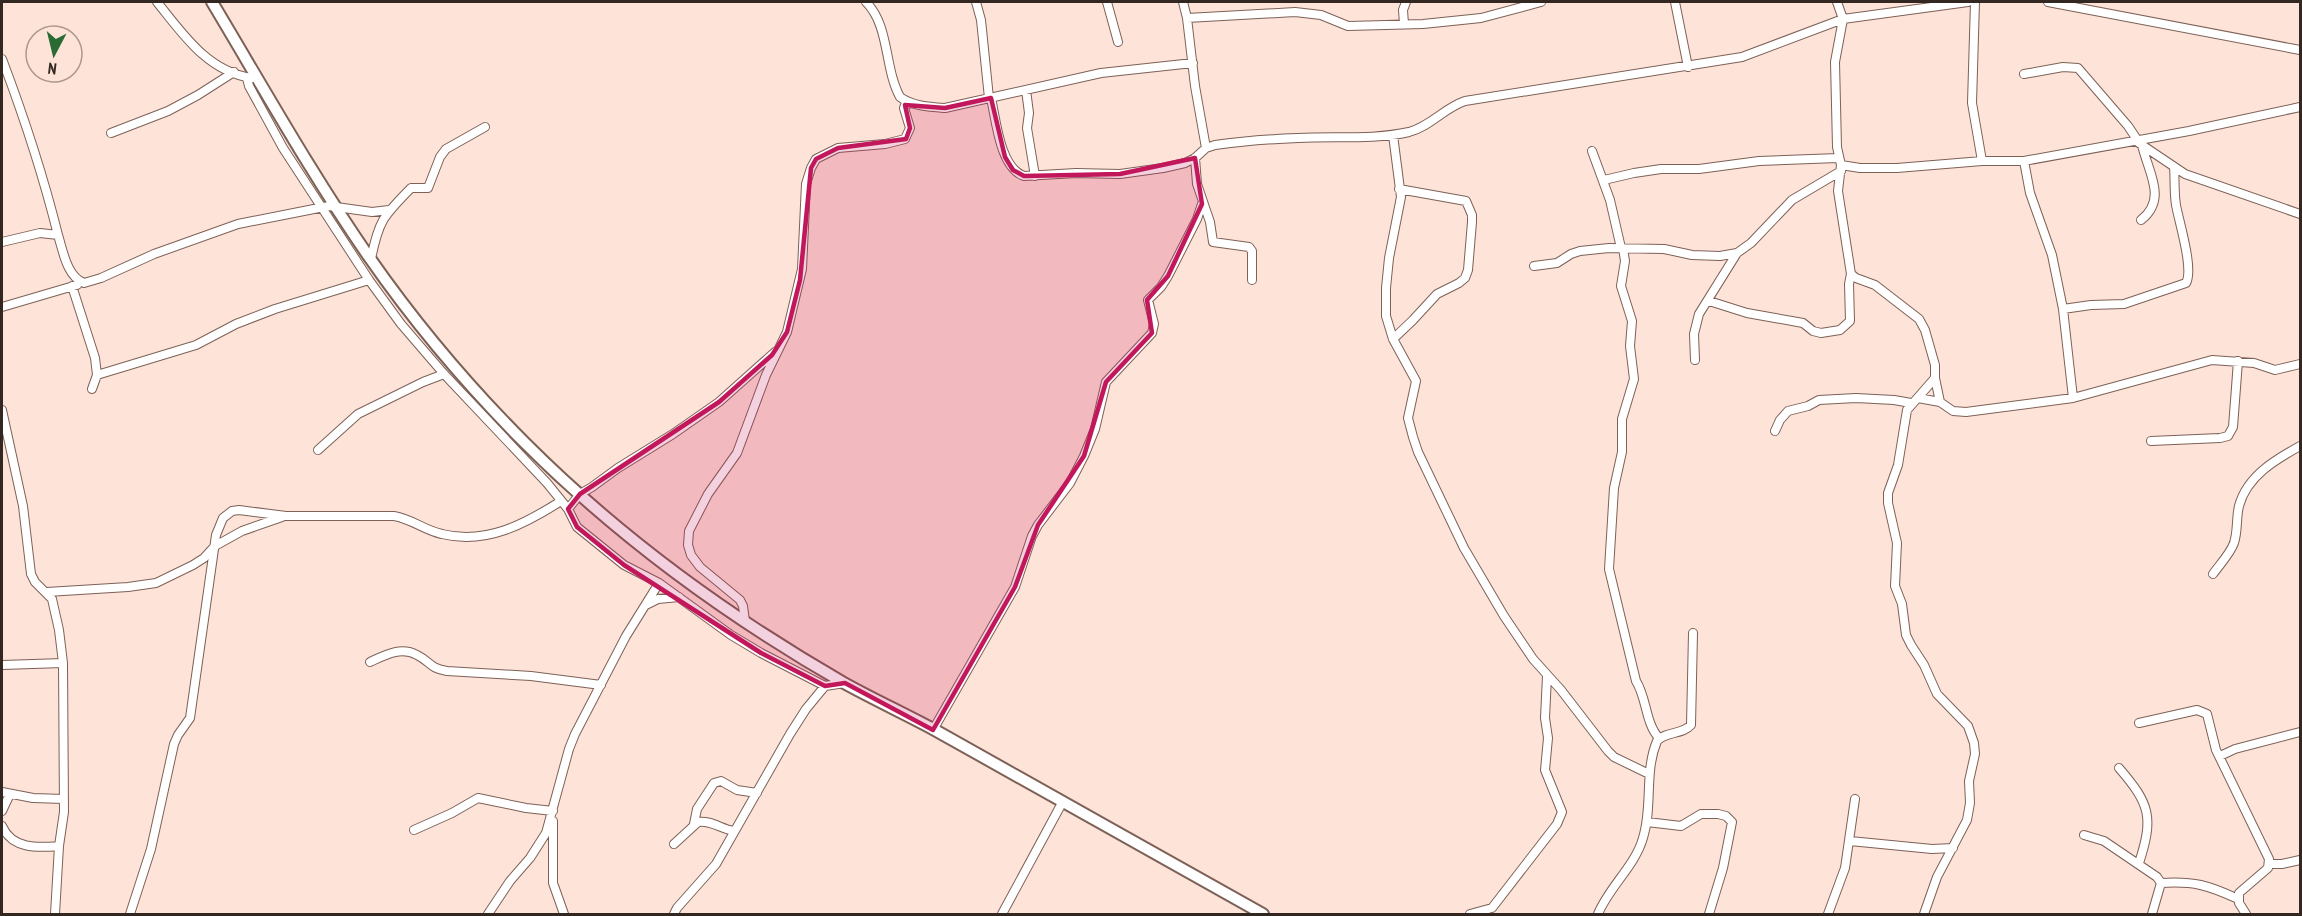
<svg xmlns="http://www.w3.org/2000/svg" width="2302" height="916" font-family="'PT Sans Narrow',sans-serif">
  <rect width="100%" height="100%" fill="#fee3d9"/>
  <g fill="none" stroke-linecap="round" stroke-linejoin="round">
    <defs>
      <path id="street" d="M157,2c26,32 50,69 94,76
        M866,2c24,24 18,66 34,95 12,9 30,10 45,11l156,-35 92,-10
        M976,2l5,18 8,78
        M1107,2l11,40
        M1183,2l4,16 8,68 11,62
        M1675,2l13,65
        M1837,2l6,17 -8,43 2,85 4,18 -3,26 13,83 5,4 19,7 44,34 6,11 10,35v13l-28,32 -9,55 -10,28v10l9,40 -2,43 7,18 4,31 5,10 13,20 13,29 31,32 6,17 1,11 -6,27 1,22 -3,17 -30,57 -13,37
        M1975,2l-3,101 10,58
        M2048,2l252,48
        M1187,18l108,-6 26,3 27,11 75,-2 58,-6 60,-16
        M1404,24l-1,-14 3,-8
        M2,59c22,58 41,116 56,176
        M2024,74l39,-7 15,1 50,58 10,15
        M247,78l2,8 34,62 86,132 32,44 43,50 103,109 21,26 9,18 47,38 35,18 72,52 30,18 64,33 20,-3
        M1026,90l3,23 -2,15 8,48
        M991,98c5,22 9,70 33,78l52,-3 44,1 43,-6 22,-5 10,-5 11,-10 9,-3c28,-4 56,-6 83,-7 37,-2 75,2 111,-6 22,-6 35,-24 56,-31l277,-44 101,-38 125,-17
        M111,133l57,-22 30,-16 36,-23
        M1393,135l8,62 -12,61 -3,30v28l7,23 23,42 -8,37 5,19 5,15 46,96 40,68 29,43 28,31 47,61 6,6 35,17
        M2136,141l49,33 115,40
        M1592,151l18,49 11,48
        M1195,158l2,26 13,38 3,20 36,5 3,4v29
        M2024,161l6,32 22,62 11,54 10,89
        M1841,165l19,3h37l85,-7h42l165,-30 111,-24
        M1604,180l30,-7 27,-4h38l60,-8 79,-3
        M2141,220c27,-21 7,-48 1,-75
        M2,242l38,-9 18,2c5,16 9,42 26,48l17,-5 53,-24 84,-30 91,-18 43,6 17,-2
        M1623,248l2,13 -4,25 11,35 -2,25 4,33 -12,40v33l-8,36 -5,81 27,112c11,17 9,42 23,57
        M371,259c8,-40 13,-43 40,-71h17l12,-31 6,-8 39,-22
        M1534,266l23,-3 14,-9 9,-3 29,-3 55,1 28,6 28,1 17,-3 14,-10 41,-43 49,-29
        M72,286l23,72 2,17 -5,14
        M1709,301l38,12 56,10 10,8 8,2 19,-3 10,-9 -1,-37 2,-10
        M2,307l75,-22
        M2063,309l28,-4 33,-1 62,-21c8,-14 -7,-61 -10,-78 -2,-12 -1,-25 -2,-38
        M1393,339l20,-19 24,-26 22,-11 6,-5 3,-8 4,-48v-7l-6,-14 -67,-12
        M1695,360l-1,-26 5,-20 38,-61
        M97,375l99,-30 40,-21 39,-15 94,-29
        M1935,378l5,24
        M1918,398l22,4 13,9 13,1 107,-14 139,-38 42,3 21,7 25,-6
        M2,410l21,96 8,68 4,8 17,17 7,31 4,33 1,149 -5,34 -4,68
        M1775,431l5,-11 8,-9 20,-5 11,-6 37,-2 38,2 17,3
        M2151,441l69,-3 8,-2 5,-9 5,-66
        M318,450l40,-36 65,-32 21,-8
        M568,509l12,-15 12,-7 26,-19 55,-34 46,-32 56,-50
        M2213,574c7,-10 17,-20 21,-31 4,-12 2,-25 5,-37 8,-30 36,-46 61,-60
        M47,592l81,-5 28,-4 37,-18 11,-7 11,-12 27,-15 40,-14
        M646,605l12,-6 21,-2
        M745,621l-2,-15 -3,-6 -40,-33 -9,-12 -3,-10 1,-14 19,-37 29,-41 29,-78 21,-43 15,-63 4,-85 5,-16 5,-9 22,-11 47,-4 20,-5 5,-11 -6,-20 1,-3 7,-2
        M370,662c15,-7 31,-16 47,-7 14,7 12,13 30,16l84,5 70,9
        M2,665l61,-2
        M2139,723l58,-13 10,4 9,36 53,109 -1,9 -29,25v10l7,11
        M933,730l82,-143 17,-51 6,-11 32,-42 14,-27 11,-27 11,-47 46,-49 2,-9 -6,-24 13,-13 7,-11 29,-57 5,-15
        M2220,756l15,-7 65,-17
        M2119,768c31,36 35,49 20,95
        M2,792l31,6 31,1
        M2,811l8,-17
        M553,821v62l11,31
        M1647,822l34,4 20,-12h17l8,2 6,6 -9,46 -14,46
        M694,824l3,-15 17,-26 7,-2 16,9 20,3
        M2,826c10,23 35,22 57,20
        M414,830l38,-17 26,-15 48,10 27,3
        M2084,835l20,6 53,36 4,6 -9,31
        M1850,841l82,8 21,-1
        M674,844l24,-22c13,-2 23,7 36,9
        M2269,864h13l18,-4
        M2161,883c33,-2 47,2 77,16
        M130,914l21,-65 23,-105 4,-9 12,-17 26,-183 7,-17 9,-7 7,-1 47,6h108c18,3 30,14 48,18 44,11 83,-10 119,-33
        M488,914l22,-33 20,-23 16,-25 23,-84 6,-15 51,-98 33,-53
        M674,914l3,-6 39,-44 74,-130 16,-25 19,-23
        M1002,914l60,-111
        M1470,914l22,-6 65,-84 5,-12 -17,-42 3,-32 -3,-20 2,-42
        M1598,914c11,-27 37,-48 45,-76 10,-32 1,-66 14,-97 9,-10 25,-6 34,-16l2,-92
        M1828,914l17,-46 10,-69"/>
      <path id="secondary" d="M212,2c51,85 100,173 157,255 46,66 99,129 156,186 94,94 204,174 319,240 29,16 59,30 89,46 110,61 220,124 330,185"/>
    </defs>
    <use href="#street" stroke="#7d6156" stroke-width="10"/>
    <use href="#secondary" stroke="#7d6156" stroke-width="14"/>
    <use href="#street" stroke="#fff" stroke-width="8"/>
    <use href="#secondary" stroke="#fff" stroke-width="10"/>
  </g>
  <path fill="#c2185b" fill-opacity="0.2" stroke="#c2185b" stroke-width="4.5" stroke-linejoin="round" d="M991,98l14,59 8,13 11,6 96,-2 75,-16 7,46 -34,72 -21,24 5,33 -46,49 -22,74 -46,69 -23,62 -82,143 -88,-47 -20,3 -64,-33 -137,-88 -47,-38 -9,-18 12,-15 139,-92 53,-47 15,-23 13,-52 11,-112 5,-9 22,-11 68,-9 4,-11 -5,-23 40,3z"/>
  <rect width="2302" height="916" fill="none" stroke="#332722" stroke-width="6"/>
  <g transform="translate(54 54) rotate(187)"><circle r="28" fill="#fee3d9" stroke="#ad9890" stroke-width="1.5"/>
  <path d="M0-4.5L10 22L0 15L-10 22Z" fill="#2a6b34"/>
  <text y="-9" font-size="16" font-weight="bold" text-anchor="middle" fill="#332722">N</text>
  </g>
</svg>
